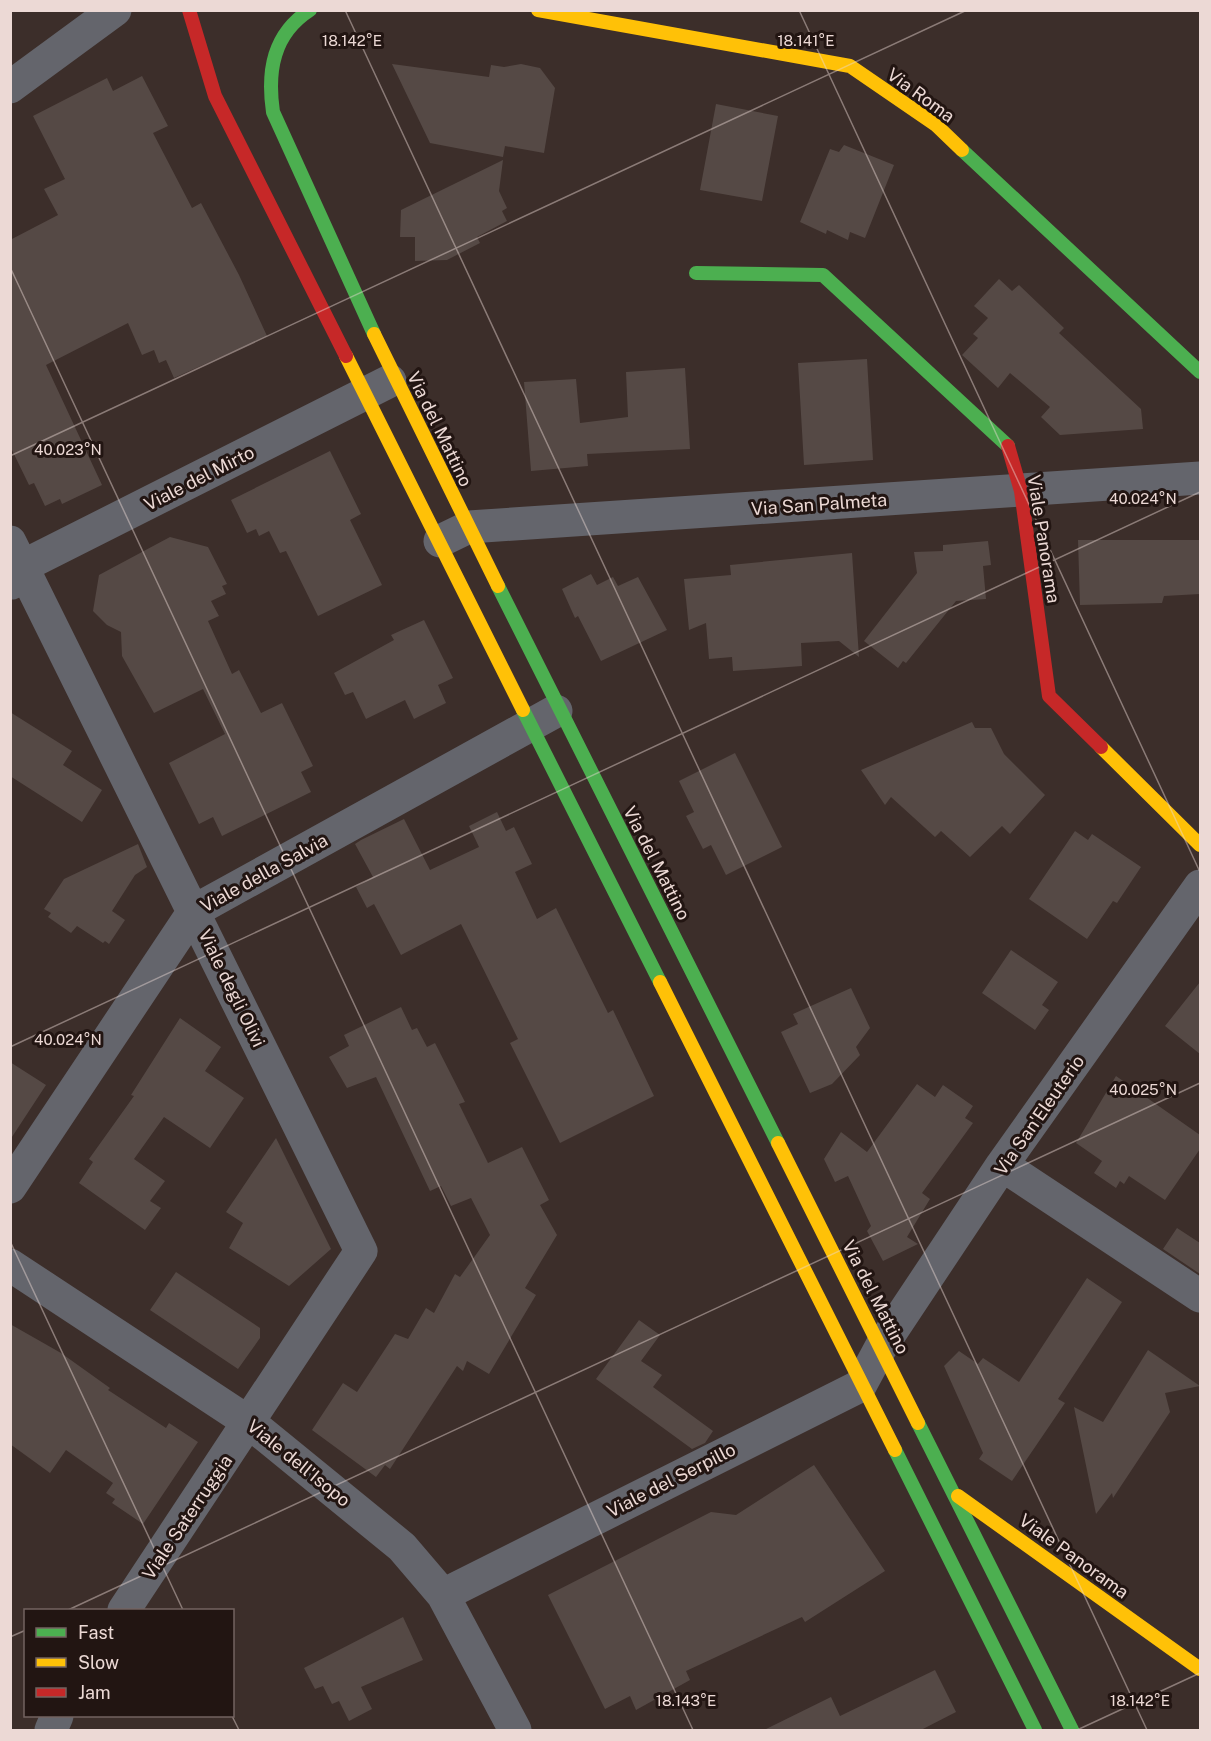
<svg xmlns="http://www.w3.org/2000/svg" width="1211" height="1741" font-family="'Public Sans',sans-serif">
  <rect width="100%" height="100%" fill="#3c2e2a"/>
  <path fill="#554945" d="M392,64l97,13 2,-12 13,2 17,-3 19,4 15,20 -11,65 -39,-7 -2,11 -73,-14z
    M142,76l26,50 -15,7 39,75 9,-5 38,72 28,61 -93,42 -8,-18 -7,3 -5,-13 -12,5 -14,-32 -82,42 56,120 -40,19 -2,-5 -15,7 -11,-23 -5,2 -19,-39v-206l48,-25 -14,-26 21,-10 -32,-63 74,-38 6,13z
    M716,104l62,12 -16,85 -62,-11z
    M844,145l50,20 -29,73 -15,-6 -2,8 -21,-10 -1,4 -26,-12 30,-73 9,3z
    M503,160l-4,31 8,17 -5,3 5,10 -30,16 3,6 -33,17 -32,1v-24h-15l1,-27z
    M999,279l13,12 7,-6 45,43 -5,5 82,76 2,20 -83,6 -19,-18 9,-10 -40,-34 -12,15 -36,-33 16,-17 -5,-4 15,-16 -14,-12z
    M867,359l6,101 -69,5 -6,-102z
    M685,368l5,81 -103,5 1,12 -57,5 -7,-89 52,-3 4,44 48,-6 -2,-45z
    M330,451l31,63 -11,6 32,65 -64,31 -32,-65 -6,2 -11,-22 -10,5 -3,-7 -9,4 -16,-33z
    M170,537l38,10 19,37 -5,2 4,8 -15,7 8,15 -11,5 24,53 7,-4 22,43 21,-10 31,63 -12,6 10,20 -89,44 -9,-19 -14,7 -30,-61 56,-29 -22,-45 -49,24 -32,-57 -1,-24 -14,-7 -14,-14 6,-36z
    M1078,540h122v54l-36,2 -2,7 -82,2z
    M988,541l3,24 -8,1 3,33 -30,2 -50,62 -3,-2 -5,7 -34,-27 53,-68 -3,-21 29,-1v-6z
    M852,553l7,104 -20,-16 -38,2 1,23 -69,5 -1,-14 -23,2 -3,-36 -17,7 -5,-51 47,-4 -1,-10z
    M591,574l6,11 16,-8 5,9 20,-9 29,53 -66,31 -23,-45 -3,2 -13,-29z
    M424,620l29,58 -15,7 8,18 -32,16 -9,-19 -39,19 -13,-27 -8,3 -11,-22 60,-33 -3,-5z
    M10,712l62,39 -9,14 39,25 -20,32 -72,-46z
    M972,722l3,6h16l13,26 41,41 -35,39 -8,-8 -32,31 -29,-26 -6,6 -44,-40 -6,8 -24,-35z
    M735,753l47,94 -56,28 -15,-30 -8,4 -17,-33 8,-4 -15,-31z
    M497,812l9,19 8,-4 18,37 -17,8 22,47 19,-11 52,105 5,-3 41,86 -94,47 -50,-100 8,-4 -57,-115 -60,31 -27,-51 -7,4 -11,-21 17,-10 -18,-33 6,-4 43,-21 26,51 49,-23 -10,-21z
    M1075,831l13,9 4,-6 49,33 -24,36 -4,-2 -26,38 -58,-40z
    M138,844l9,23 -12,8 -23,36 13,9 -16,24 -4,-3 -2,2 -26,-17 -6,7 -23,-16 3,-4 -7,-4 20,-30z
    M1011,950l47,32 -16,23 7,5 -14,20 -53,-37z
    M1200,982v72l-35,-28z
    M851,988l19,40 -14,19 4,8 -28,29 -22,9 -29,-61 17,-8 -5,-10z
    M401,1007l11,23 5,-2 10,19 8,-4 30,59 -6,2 29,59 34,-16 27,53 -9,5 17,30 -32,53 11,7 -47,79 -22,-13 -4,10 -6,-5 -67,103 -5,-4 -9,12 -64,-47 31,-47 14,9 38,-58 13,5 18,-31 8,5 21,-39 5,3 30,-42 -19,-37 -20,8 -10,-20 -11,5 -54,-114 -29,11 -18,-31 20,-11 -5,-11z
    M180,1018l41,29 -16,24 39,27 -34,50 -46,-31 -30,42 31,22 -15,20 11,7 -16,22 -66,-47 14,-21 -4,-3 45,-63 -3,-1z
    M10,1062l36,23 -36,55z
    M1116,1076l84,59v14l-35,51 -36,-24 -5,8 -4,-3 -4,7 -22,-15 8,-12 -26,-18z
    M917,1084l18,13 8,-12 30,21 -8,12 8,5 -51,70 8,6 -23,38 11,7 -35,17 -16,-30 4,-5 -23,-50 -13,6 -11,-23 17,-27 26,20z
    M276,1138l55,111 -42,37 -60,-38 14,-25 -17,-11z
    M1177,1228l23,15v31l-37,-25z
    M176,1272l84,56v10l-22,31 -88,-59z
    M1087,1278l35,24 -64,97 7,4 -53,78 -33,-22 4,-6 -39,-87 15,-15 19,13 5,-6 36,24z
    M639,1320l21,15 -19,26 21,14 -9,12 60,44 -8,12 -13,6 -96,-70z
    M10,1324l51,29 49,35 -2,2 58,38 3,-5 29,19 -55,82 -31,-21 3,-4 -9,-6 7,-10 -47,-33 -16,23 -40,-29z
    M1148,1350l52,36 -35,7 5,19 -57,86 -1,-5 -16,21 -22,-107 29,15z
    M814,1465l71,106 -80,51 -3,-5 -116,54 4,9 -54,30 -6,-14 -25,13 -57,-114 163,-83 25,3z
    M403,1617l20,43 -62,27 11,22 -23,12 -10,-20 -7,3 -9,-18 -8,3 -11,-21z
    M935,1670l21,42 -37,19h-157l69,-34 9,19z"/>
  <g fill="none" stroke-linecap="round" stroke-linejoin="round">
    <path stroke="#64656c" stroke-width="33" d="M10,87l105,-77
      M440,541l29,-14 731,-49
      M10,542l351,709 -237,359
      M12,583l11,-17 367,-185
      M1002,1165l198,131
      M10,1187l184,-276 362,-200
      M10,1265l240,158 152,124 41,48 72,135
      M443,1595l417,-209 21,-39 121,-182 198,-279
      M51,1730l6,-14"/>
    <path stroke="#4caf50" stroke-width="14" d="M310,10c-37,24 -43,61 -37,102l101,222
      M962,150l238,222
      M696,273l127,2 185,171
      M498,586l280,557
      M523,710l137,272
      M918,1423l154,307
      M895,1450l140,280"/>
    <path stroke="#ffc107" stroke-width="14" d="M538,10l312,56 86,59 26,25
      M374,334l124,252
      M346,356l177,354
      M1101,747l99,98
      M660,982l235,468
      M778,1143l140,280
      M958,1496l242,173"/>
    <path stroke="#c62828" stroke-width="14" d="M189,10l26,86 131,260
      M1008,446l13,45 28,205 52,51"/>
  </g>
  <path fill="none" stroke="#ecd9d5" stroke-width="1.5" stroke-opacity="0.45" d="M345,10l802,1720M799,10l401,862M10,267l683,1463M10,456l957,-446M10,1047l1190,-555M10,1241l173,369M68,1610l1132,-527M10,1637l16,-7M232,1716l7,14M1077,1730l123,-57"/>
  <g text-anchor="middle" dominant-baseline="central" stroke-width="6" stroke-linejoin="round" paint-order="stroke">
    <g font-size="18" fill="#ecd9d5" stroke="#221512">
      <text transform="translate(921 95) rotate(36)">Via Roma</text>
      <text transform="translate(440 429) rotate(64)">Via del Mattino</text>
      <text transform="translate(199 478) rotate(-27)">Viale del Mirto</text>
      <text transform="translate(819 504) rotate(-4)">Via San Palmeta</text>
      <text transform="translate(1044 539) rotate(81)">Viale Panorama</text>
      <text transform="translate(657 863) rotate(63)">Via del Mattino</text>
      <text transform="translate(264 873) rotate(-29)">Viale della Salvia</text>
      <text transform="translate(232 988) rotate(64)">Viale degli Olivi</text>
      <text transform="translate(1039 1115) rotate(-55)">Via San'Eleuterio</text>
      <text transform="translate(876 1297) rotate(63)">Via del Mattino</text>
      <text transform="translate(299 1463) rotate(39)">Viale dell'Isopo</text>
      <text transform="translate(671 1480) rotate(-27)">Viale del Serpillo</text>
      <text transform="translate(187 1517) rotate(-56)">Viale Saterruggia</text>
      <text transform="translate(1074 1556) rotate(36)">Viale Panorama</text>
    </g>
  </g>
  <g font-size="15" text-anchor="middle" fill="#ecd9d5" stroke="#221512" stroke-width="6" stroke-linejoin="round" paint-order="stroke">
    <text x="352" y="46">18.142°E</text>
    <text x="806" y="46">18.141°E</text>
    <text x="68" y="455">40.023°N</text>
    <text x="1143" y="504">40.024°N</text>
    <text x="68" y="1045">40.024°N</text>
    <text x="1143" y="1095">40.025°N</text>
    <text x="686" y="1706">18.143°E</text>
    <text x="1140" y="1706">18.142°E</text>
  </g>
  <rect width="1211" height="1741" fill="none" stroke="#ecd9d5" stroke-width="24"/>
  <rect x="24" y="1609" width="210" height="108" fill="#221512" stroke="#736360" stroke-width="1.5"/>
  <rect x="36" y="1628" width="30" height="9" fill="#4caf50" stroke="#736360" stroke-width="1.5"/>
  <text x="78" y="1639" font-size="18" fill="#ecd9d5">Fast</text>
  <rect x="36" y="1658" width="30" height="9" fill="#ffc107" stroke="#736360" stroke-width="1.5"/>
  <text x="78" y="1669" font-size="18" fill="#ecd9d5">Slow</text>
  <rect x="36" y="1688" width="30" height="9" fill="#c62828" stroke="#736360" stroke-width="1.5"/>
  <text x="78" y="1699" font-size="18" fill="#ecd9d5">Jam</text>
</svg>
